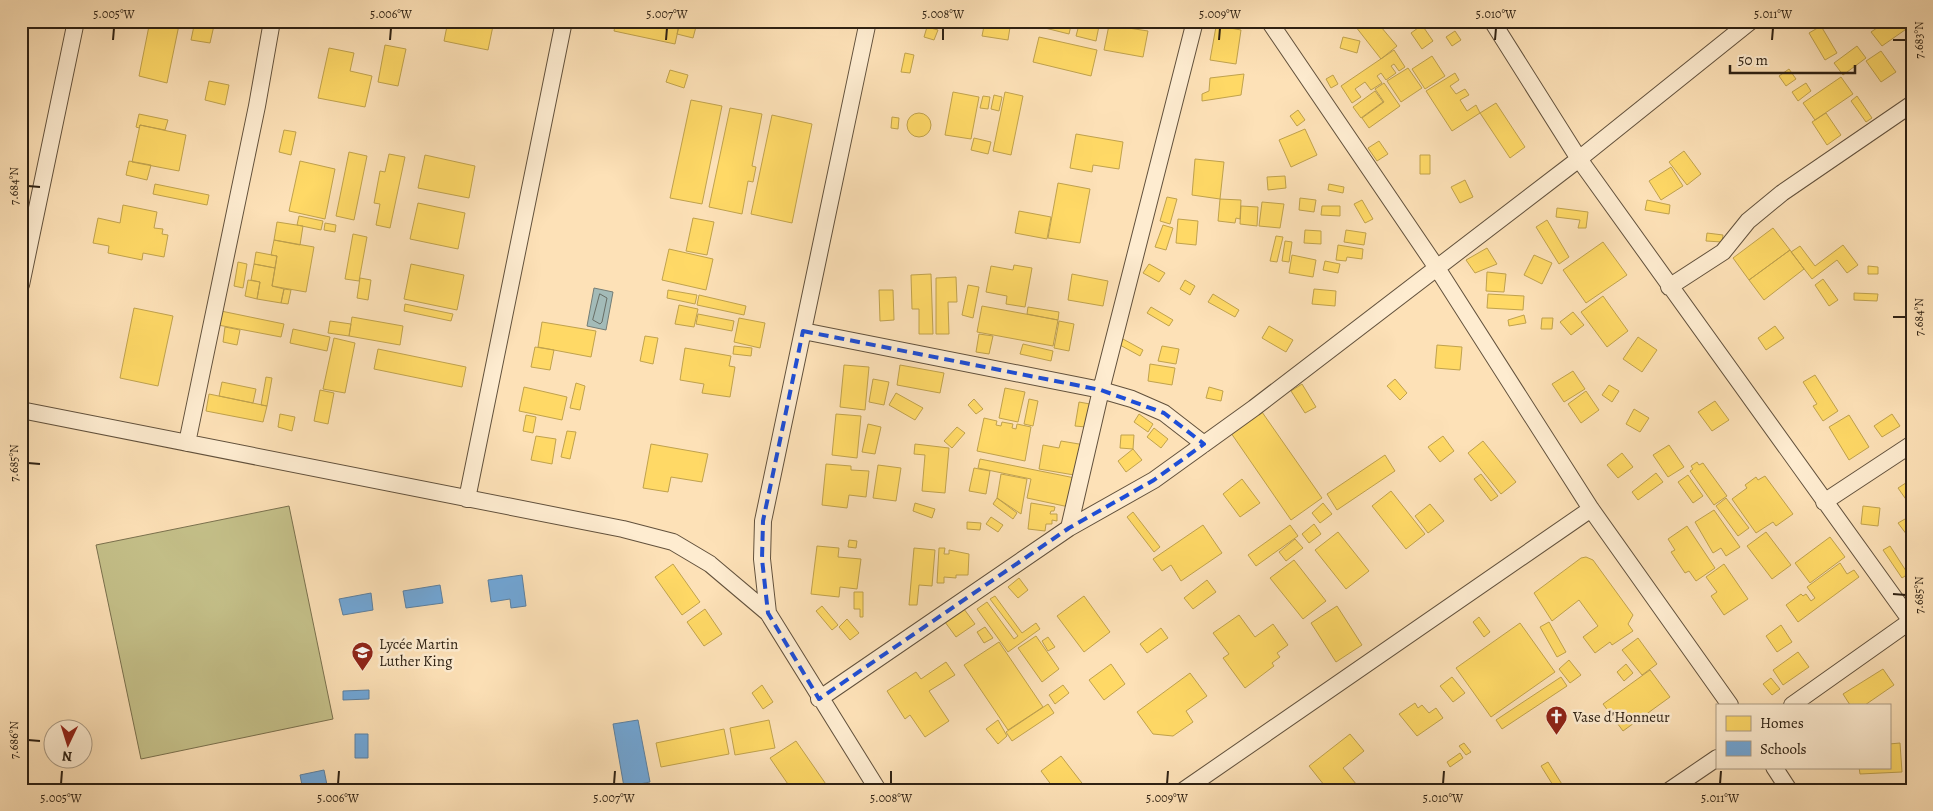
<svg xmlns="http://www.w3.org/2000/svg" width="1933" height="811" font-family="Alegreya,serif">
  <rect width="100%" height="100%" fill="#fde1b7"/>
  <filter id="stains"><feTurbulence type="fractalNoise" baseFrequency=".004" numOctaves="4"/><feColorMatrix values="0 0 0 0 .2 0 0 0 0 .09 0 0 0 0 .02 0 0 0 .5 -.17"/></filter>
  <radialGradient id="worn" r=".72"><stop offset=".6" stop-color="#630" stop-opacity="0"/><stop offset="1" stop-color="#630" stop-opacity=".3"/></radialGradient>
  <path fill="#c5c18a" stroke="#7a714e" d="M289,506l44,213 -192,40 -45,-214z"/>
  <path fill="#a3bbb8" stroke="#747d76" d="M594,288l19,4 -7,38 -19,-4z"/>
  <path fill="#ffd966" stroke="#c0a24d" d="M150,21l29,4 -12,58 -28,-7z
    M195,21h20l-5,22 -19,-3z
    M448,21h46l-6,29 -44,-9z
    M616,21h64l-5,23 -61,-13z
    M680,21l17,2 -4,15 -16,-4z
    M697,21h11l-1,7 -11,-2z
    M985,21h26l-3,19 -26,-4z
    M1042,21h30l-3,13 -28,-7z
    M1080,21h20l-4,20 -20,-5z
    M1217,21h9l-1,6 16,3 -5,34 -26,-4z
    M1376,21l21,25 -16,13 -29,-37z
    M1887,21h25v4l-30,21 -11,-14z
    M1109,25l39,6 -5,26 -39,-7z
    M1422,25l11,16 -11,8 -11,-16z
    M1821,26l16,27 -12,7 -16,-27z
    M927,27l11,3 -4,10 -10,-3z
    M1455,31l6,9 -9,6 -6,-9z
    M1039,37l58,13 -6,26 -58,-14z
    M1343,37l17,4 -3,12 -17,-5z
    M385,45l21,4 -8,37 -20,-4z
    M1857,46l9,12 -23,17 -9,-12z
    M329,48l25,5 -4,18 22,5 -7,31 -47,-9z
    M1394,50l11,17 -6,4 -5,-7 -3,2 5,7 -10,7 -5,-7 -4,3 5,7 -11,7 -6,-8 -10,7 6,8 -9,6 -11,-17z
    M1881,51l15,21 -15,10 -15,-21z
    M905,53l9,2 -4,18 -9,-1z
    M1432,56l13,20 -20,13 -13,-20z
    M1408,68l14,20 -21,14 -14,-21z
    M1789,69l7,10 -10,7 -7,-10z
    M670,70l18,5 -4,13 -18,-6z
    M1455,73l4,7 -9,6 6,8 9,-5 4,6 -9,5 7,11 9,-6 4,8 -28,18 -26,-40z
    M1244,74l-3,21 -39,6v-7l7,-3 1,-13z
    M1333,75l5,9 -7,4 -5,-9z
    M1841,77l12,17 -38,26 -12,-17z
    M209,81l20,4 -4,20 -20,-5z
    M1384,83l16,23 -31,22 -7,-10 22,-16 -9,-13z
    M1806,83l5,8 -13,10 -6,-9z
    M1375,91l8,11 -22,16 -8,-11z
    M953,92l26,5 -8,42 -26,-4z
    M1005,92l18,4 -12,59 -18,-4z
    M994,95l8,2 -3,14 -8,-2z
    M983,96l7,1 -2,12 -8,-1z
    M1857,96l15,22 -6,4 -15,-21z
    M691,100l31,6 -20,98 -32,-6z
    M1496,103l29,44 -15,11 -30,-45z
    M730,108l32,6 -10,52 4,1 -3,15 -5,-1 -6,33 -33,-7z
    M1298,110l7,10 -8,6 -7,-10z
    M907 125a12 12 0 1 1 24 0a12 12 0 1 1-24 0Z
    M1826,113l15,22 -14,10 -15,-23z
    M139,114l29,6 -3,10 -25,-5 -1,3 -3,-1z
    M772,115l40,9 -20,99 -41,-9z
    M892,117l7,1 -1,11 -7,-1z
    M140,125l46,10 -7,36 -47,-9z
    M1305,129l12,26 -26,12 -12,-27z
    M284,130l12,2 -5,23 -12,-3z
    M1076,134l47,8 -4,27 -26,-4 -1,7 -22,-4z
    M974,138l17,4 -3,12 -17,-4z
    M1379,141l9,13 -11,7 -9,-13z
    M1684,151l17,23 -14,11 -18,-23z
    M349,152l18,4 -13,64 -18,-4z
    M389,154l16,3 -15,71 -14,-3 4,-21 -6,-1 6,-32 5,1z
    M425,155l50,11 -6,32 -51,-10z
    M1420,155h10v19h-10z
    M1195,159l29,3 -4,37 -28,-4z
    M129,161l22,4 -4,15 -21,-5z
    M300,161l35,8 -10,50 -36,-8z
    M1671,167l12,19 -22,14 -12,-19z
    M1285,176l1,12 -18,2 -1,-13z
    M1465,180l8,17 -13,6 -9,-16z
    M1058,183l32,6 -10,54 -32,-5z
    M155,184l54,11 -2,10 -54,-11z
    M1329,184l15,3 -1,6 -15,-3z
    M1167,197l10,2 -7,25 -10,-3z
    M1300,198l16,2 -2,12 -15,-2z
    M1220,199l21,1 -1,19 -4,-1 -1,5 -17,-2z
    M1362,200l11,19 -8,4 -11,-19z
    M1647,200l23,5 -1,9 -24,-4z
    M1262,202l22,2 -4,24 -21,-2z
    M418,203l47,10 -7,36 -48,-10z
    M123,205l34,7 -3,16 9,1 -1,5 6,1 -4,22 -21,-4 -1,7 -34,-7 1,-7 -16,-3 5,-25 22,5z
    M1241,206l17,1 -1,19 -17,-2z
    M1322,206h18v10l-19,-1z
    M1557,208l31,4 -2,16h-8l2,-8 -24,-3z
    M1019,211l32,6 -4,22 -32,-6z
    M299,216l24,5 -2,9 -24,-5z
    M693,218l21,4 -7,33 -21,-4z
    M1178,219l20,2 -2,24 -20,-2z
    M1547,220l22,37 -10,7 -23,-37z
    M277,222l26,4 -3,19 -26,-5z
    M325,223l11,2 -1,7 -11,-2z
    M1163,225l10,3 -7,22 -11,-3z
    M1773,228l17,22 -41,30 -16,-22z
    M1305,230l16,1v13l-17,-1z
    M1346,230l20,3 -2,12 -20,-3z
    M1707,233l16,2 -1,7 -16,-1z
    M353,234l14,3 -8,44 -14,-2z
    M1276,236l7,1 -6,25 -7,-1z
    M274,240l40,7 -8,45 -34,-6 5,-30 -6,-1z
    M1285,241l7,1 -3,20 -7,-1z
    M1603,242l24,33 -41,28 -23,-33z
    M1338,245l25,4 -1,10 -15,-2 -1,4 -10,-1z
    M1843,245l15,20 -11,8 -10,-13 -25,19 -21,-27 9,-6 15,20z
    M1487,248l10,16 -22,9 -9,-13z
    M669,249l44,10 -7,31 -44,-10z
    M1790,250l14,19 -40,31 -15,-20z
    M256,252l21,4 -2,12 -21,-4z
    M1292,255l24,5 -3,17 -24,-4z
    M1534,255l18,8 -10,21 -18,-9z
    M1325,261l15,3 -2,9 -15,-3z
    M238,262l9,2 -4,24 -9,-2z
    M254,264l21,4 -3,18 12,3 -3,14 -24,-4 3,-17 -9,-2z
    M411,264l53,11 -7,35 -53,-11z
    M1149,264l16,9 -6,9 -16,-9z
    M1014,265l18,3 -7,39 -19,-3 1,-8 -21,-4 5,-26 22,4z
    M1868,266l10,1v7h-10z
    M1487,272l19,2 -2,18 -18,-1z
    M931,274l2,60h-14v-25h-7l-1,-34z
    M1072,274l36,7 -5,25 -35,-6z
    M956,277l1,25h-9l1,32h-13v-56z
    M360,278l11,2 -3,20 -11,-2z
    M1823,279l15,21 -9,6 -14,-21z
    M248,280l12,2 -3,17 -12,-3z
    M1185,280l10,6 -5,9 -10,-6z
    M968,285l11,2 -6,31 -11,-3z
    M284,289l7,1 -3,14 -7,-1z
    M1314,289l22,2 -1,15 -23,-2z
    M668,290l29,5 -2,9 -28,-6z
    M879,290h14l1,30 -14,1z
    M1854,293l24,1 -1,7 -23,-1z
    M1213,294l26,16 -4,7 -27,-15z
    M1488,294l36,2 -1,14 -36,-2z
    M699,295l47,11 -2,9 -47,-10z
    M1603,296l25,35 -21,16 -26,-35z
    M405,304l48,10 -2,7 -47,-10z
    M679,305l19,4 -4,18 -19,-3z
    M982,306l76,14 -5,26 -76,-14z
    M1028,307l31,5 -1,8 -31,-6z
    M1151,307l22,13 -4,6 -22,-13z
    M134,308l39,8 -15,70 -38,-8z
    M221,311l63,13 -3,13 -63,-12z
    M1573,312l11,13 -13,10 -11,-13z
    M698,314l36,7 -2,10 -36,-7z
    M1524,315l2,8 -17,3 -1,-6z
    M352,317l51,9 -3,19 -51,-9z
    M739,318l26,5 -5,25 -26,-6z
    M1542,318h11l-1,11h-11z
    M330,321l21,3 -2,12 -21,-3z
    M1059,321l15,3 -5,27 -15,-3z
    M542,322l54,9 -5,26 -53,-10z
    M1269,326l24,14 -7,12 -24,-14z
    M1775,326l9,12 -18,12 -8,-12z
    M225,327l15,3 -3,15 -14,-3z
    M293,329l37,8 -3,14 -37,-8z
    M979,334l14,2 -4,18 -13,-2z
    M645,336l13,2 -5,26 -13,-3z
    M1638,337l19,13 -15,22 -19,-13z
    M334,338l21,5 -10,50 -22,-4z
    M1123,339l20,11 -3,6 -20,-11z
    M1023,344l30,7 -2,10 -31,-7z
    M1437,345l25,2 -2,23 -25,-2z
    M734,346l18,2 -1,8 -18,-2z
    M1162,346l17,3 -3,15 -18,-3z
    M535,347l19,3 -4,20 -19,-3z
    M685,348l46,8 -2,10 6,1 -5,30 -28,-4 2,-9 -24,-4z
    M378,349l88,18 -4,20 -88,-18z
    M1150,364l25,4 -3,17 -24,-4z
    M844,365l25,2 -4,43 -25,-3z
    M900,365l44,8 -4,20 -43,-8z
    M1573,371l12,18 -21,13 -12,-18z
    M1815,375l23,36 -15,10 -10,-15 4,-2 -14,-22z
    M266,377l6,1 -5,28 -6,-1z
    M873,379l16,3 -5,23 -15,-3z
    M1395,379l12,14 -7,7 -13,-14z
    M222,382l34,7 -3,14 -34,-7z
    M576,383l9,3 -5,24 -10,-2z
    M1302,384l14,23 -11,6 -14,-22z
    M1609,385l10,6 -7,11 -10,-7z
    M524,387l43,10 -5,23 -43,-9z
    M1209,387l14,4 -2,10 -15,-3z
    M1005,388l20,4 -7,30 -19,-4z
    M320,390l14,3 -6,31 -14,-3z
    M1586,391l13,19 -18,13 -13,-19z
    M896,393l27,15 -8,12 -26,-15z
    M209,394l58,12 -4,16 -57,-11z
    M974,399l9,10 -7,5 -8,-9z
    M1029,399l9,2 -5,25 -9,-2z
    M1715,401l14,19 -17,11 -14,-19z
    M1079,402l11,2 -4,23 -11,-1z
    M1634,409l15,9 -9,14 -14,-8z
    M1262,412l60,86 -31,22 -60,-87z
    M280,414l15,3 -3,14 -14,-4z
    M836,414l25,2 -4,42 -25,-3z
    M1139,414l14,10 -5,8 -14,-10z
    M1892,414l8,12 -18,11 -8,-11z
    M526,415l10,2 -3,16 -10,-2z
    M1849,415l20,32 -20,13 -20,-33z
    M984,418l13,3 -1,4 5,1 1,-4 11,2 -1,4 4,1 1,-5 14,3 -6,34 -48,-10z
    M868,424l13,3 -6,27 -13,-2z
    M957,427l8,6 -13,15 -8,-7z
    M1154,428l14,11 -7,9 -14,-11z
    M567,431l9,1 -6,27 -9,-2z
    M1121,435h13l-1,14 -13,-1z
    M536,436l20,3 -4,25 -21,-4z
    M1443,436l11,15 -14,11 -12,-15z
    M1061,441l24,4 -5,31 -41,-7 4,-24 16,3z
    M1483,441l33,41 -15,12 -33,-41z
    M651,444l57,10 -6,28 -31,-5 -3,15 -25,-4z
    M915,444l34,4 -4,45 -23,-2 3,-36 -11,-1z
    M1669,445l15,22 -16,10 -15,-22z
    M1133,449l9,11 -16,12 -8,-11z
    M1622,453l11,14 -15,11 -11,-13z
    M1385,455l10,16 -58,39 -10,-16z
    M980,459l95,19 -6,29 -42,-9 4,-19 -53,-11z
    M1697,462l2,3 4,-2 24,33 -13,9 -24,-34 3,-2 -2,-3z
    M826,464l25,2v4l18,1 -3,26 -17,-2 -2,13 -25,-3z
    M878,465l23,3 -5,33 -23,-3z
    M974,468l16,3 -4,23 -17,-3z
    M1656,473l7,9 -25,18 -6,-8z
    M1001,474l26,5 -6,35 -24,-16z
    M1481,474l17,22 -7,5 -17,-22z
    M1688,475l15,21 -10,7 -15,-21z
    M1765,476l28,38 -17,12 -3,-4 -17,11 -24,-34 15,-11 -2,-3 11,-8 2,3z
    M1242,479l18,24 -20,14 -17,-23z
    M1912,479v29l-14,-20z
    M1391,491l34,43 -19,15 -34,-43z
    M997,498l20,15 -4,6 -20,-15z
    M1726,498l23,30 -11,8 -22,-30z
    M915,503l20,6 -3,9 -19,-7z
    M1031,503l24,4 -1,4h-3l-1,3h7v7l-5,-1v4h-6l-1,7 -17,-2z
    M1323,503l9,11 -12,9 -8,-10z
    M1430,504l14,17 -16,12 -13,-17z
    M1863,506l17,2 -2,18 -17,-2z
    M1714,510l26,37 -14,9 -5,-8 -8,5 -18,-31z
    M1133,512l27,35 -6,5 -27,-35z
    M991,517l12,8 -5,7 -12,-8z
    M1905,519l3,4 4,-3v17l-2,2 -12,-16z
    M967,522l14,1 -1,7 -13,-1z
    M1314,524l7,10 -12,9 -7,-9z
    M1203,525l19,28 -41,28 -10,-16 -9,6 -9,-12z
    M1290,525l8,11 -42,30 -8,-11z
    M1687,526l28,42 -19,13 -7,-10 -4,2 -14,-21 4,-2 -7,-11z
    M1338,532l31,39 -23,18 -31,-39z
    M1766,532l25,33 -19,14 -25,-33z
    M1830,537l15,20 -35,26 -15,-20z
    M1295,539l8,9 -17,13 -7,-9z
    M849,540l8,1 -1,7 -8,-1z
    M817,546l22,2 -1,9 23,2 -4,30 -17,-2 -1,10 -28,-3z
    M1890,546l18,28 -6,4 -19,-28z
    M914,548l21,2 -3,36 -13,-1 -2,20h-8z
    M939,548h6l-1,6h5v-4l20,4 -1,21h-12v3l-12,-1v6h-7z
    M1586,557l7,3 40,55 -5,9 5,7 -21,14 -2,-3 -15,11 -12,-16 15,-11 -19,-26 -27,21 -18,-28 47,-35z
    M1294,560l32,41 -23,18 -33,-41z
    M1840,563l7,11 7,-4 5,7 -61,45 -12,-17 15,-11 2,2 3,-2 5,7 4,-3 -8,-11z
    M673,564l27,38 -18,13 -27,-38z
    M1724,564l24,35 -24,16 -13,-19 6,-4 -11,-15z
    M1019,578l9,12 -10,8 -10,-11z
    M1207,580l9,12 -23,17 -9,-11z
    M854,592h9v25h-3v-8h-6z
    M995,596l27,37 14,-10 4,6 -32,23 -31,-43 10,-7 27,37 4,-3 -28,-37z
    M1084,596l26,36 -26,20 -27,-36z
    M822,606l16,19 -6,5 -16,-19z
    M1337,606l25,39 -26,17 -25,-39z
    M705,609l17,25 -18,12 -17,-24z
    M964,609l11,15 -19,13 -11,-15z
    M1239,615l16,22 18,-13 15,21 -11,8 3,4 -8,6 2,3 -29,22 -22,-30 6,-4 -16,-21z
    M1479,617l11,15 -6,5 -11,-15z
    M847,619l12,14 -9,7 -11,-13z
    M1549,622l17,30 -9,5 -17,-30z
    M1520,623l35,49 -64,45 -35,-49z
    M1781,625l11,17 -15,10 -11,-16z
    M985,627l8,11 -9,5 -7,-11z
    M1161,628l7,10 -21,15 -7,-9z
    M1036,636l23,33 -17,13 -24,-34z
    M1048,637l7,10 -7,4 -6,-10z
    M1638,638l19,26 -15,11 -20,-25z
    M999,642l44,65 -35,23 -44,-65z
    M1798,652l11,15 -26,18 -10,-15z
    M1569,660l12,15 -11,8 -11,-14z
    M946,662l9,13 -26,16 20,30 -24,16 -15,-22 -5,4 -18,-28 29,-19 5,7z
    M1111,664l14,20 -21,16 -15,-20z
    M1626,664l7,9 -9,8 -7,-9z
    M1883,669l11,16 -29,20h-15l-7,-11z
    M1650,670l20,27 -47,34 -20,-27z
    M1190,673l17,23 -21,15 7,11 -20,14 -20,-2 -16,-22z
    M1452,677l13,16 -12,9 -13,-16z
    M1561,677l6,9 -65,43 -6,-9z
    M1771,678l9,11 -8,6 -9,-11z
    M762,685l11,17 -10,7 -11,-16z
    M1063,685l6,8 -14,11 -6,-9z
    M1415,703l3,5 4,-3 7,8 7,-5 7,10 -26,18 -18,-22z
    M1048,704l6,9 -42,28 -6,-9z
    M769,720l6,28 -40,7 -5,-27z
    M998,720l9,16 -9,8 -12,-15z
    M724,729l5,25 -68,13 -5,-24z
    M1350,734l14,17 -21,17 18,22h-33l-19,-24z
    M796,741l34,49h-38l-22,-32z
    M1464,743l7,9 -5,3 -7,-9z
    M1900,743l2,29 -42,2 -1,-7h30v-23z
    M1460,753l3,5 -13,9 -3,-5z
    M1061,756l24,31 -3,3h-27l-14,-19z
    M1548,762l17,27 -1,1h-8l-15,-24z"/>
  <path fill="#6fa8dc" stroke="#5c80a0" d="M522,575l4,31 -15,2 -1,-9 -19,3 -3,-22z
    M440,585l3,18 -37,5 -3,-17z
    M371,593l2,17 -30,5 -4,-16z
    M369,690v9l-26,1v-9z
    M638,720l12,62 -26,5 -11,-63z
    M355,734h13v24h-13z
    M324,770l4,20h-25l-3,-15z"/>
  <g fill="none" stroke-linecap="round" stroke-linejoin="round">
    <path stroke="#686e66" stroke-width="1" d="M600,294l7,4 -5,24 -2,2 -7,-4z"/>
    <defs>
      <path id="minor" d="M1269,21l168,247 154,241 139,196
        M1492,21l87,138 332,462
        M21,285l55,-264
        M1669,287l54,-35 25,-31 34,-28 130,-89
        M803,331l298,59 94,-369
        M21,410l602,119 50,13 37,22 58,49 110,177
        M187,443l70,-337 15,-85
        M467,499l97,-478
        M1824,502l88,-58
        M1069,528l32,-138 31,9 32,14 40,31
        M768,613l-6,-54 1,-38 105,-500
        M819,699l250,-171 85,-48 100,-72 325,-249 172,-138
        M1792,705l120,-85
        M1774,767l15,23
        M1184,790l407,-281
        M1670,790l47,-32"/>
    </defs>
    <use href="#minor" stroke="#62513c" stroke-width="18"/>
    <use href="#minor" stroke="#feecd0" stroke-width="16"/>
  </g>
  <path fill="none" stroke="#1d4ed8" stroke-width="4" stroke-dasharray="10 6" stroke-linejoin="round" d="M803,331l298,59 63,23 40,31 -50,36 -85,48 -250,171 -51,-86 -6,-54 1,-38z"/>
  <path fill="none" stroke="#2e2113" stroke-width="2" d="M113,40l1,-12M390,40l1,-12M666,40l1,-12M943,40v-12M1219,40l1,-12M1495,40l1,-12M1772,40l1,-12M1893,40h13M28,186l12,1M1893,317h13M28,463l12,1M1893,594l13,1M28,740l12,1M61,784l1,-13M338,784l1,-13M614,784l1,-13M891,784v-13M1167,784l1,-13M1443,784l1,-13M1720,784l1,-13"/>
  <defs>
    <symbol id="school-pin" viewBox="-11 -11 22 30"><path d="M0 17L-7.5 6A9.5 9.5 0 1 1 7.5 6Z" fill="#8f2418" stroke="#feecd0"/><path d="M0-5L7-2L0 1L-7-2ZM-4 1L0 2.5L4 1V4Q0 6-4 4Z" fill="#fff"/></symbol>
    <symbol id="church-pin" viewBox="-11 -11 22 30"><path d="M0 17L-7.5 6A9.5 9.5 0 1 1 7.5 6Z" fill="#8f2418" stroke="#feecd0"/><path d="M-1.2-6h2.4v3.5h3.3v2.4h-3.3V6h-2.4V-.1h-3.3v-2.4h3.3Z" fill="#fff"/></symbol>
  </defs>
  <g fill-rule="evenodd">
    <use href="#school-pin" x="350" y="640" width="25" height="34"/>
    <use href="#church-pin" x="1544" y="704" width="25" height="34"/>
  </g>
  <g text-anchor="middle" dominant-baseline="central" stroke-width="5" stroke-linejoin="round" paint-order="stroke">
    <g font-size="15" fill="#2e2113" stroke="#feecd0" text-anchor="start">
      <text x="379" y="644">Lycée Martin<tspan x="379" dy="17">Luther King</tspan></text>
      <text x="1573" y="717">Vase d'Honneur</text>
    </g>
  </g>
  <rect width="1933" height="811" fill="none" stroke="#fde1b7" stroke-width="55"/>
  <rect x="1716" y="704" width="175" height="65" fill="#feecd0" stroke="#ab9b84"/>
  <rect x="1726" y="716" width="25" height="15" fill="#ffd966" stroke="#ab9b84"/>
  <text x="1760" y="728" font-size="15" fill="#2e2113">Homes</text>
  <rect x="1726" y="741" width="25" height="15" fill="#6fa8dc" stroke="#ab9b84"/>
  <text x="1760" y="754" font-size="15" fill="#2e2113">Schools</text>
  <g transform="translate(68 744) rotate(184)"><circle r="24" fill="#feecd0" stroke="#ab9b84"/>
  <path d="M0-4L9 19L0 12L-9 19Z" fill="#8f2418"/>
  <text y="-8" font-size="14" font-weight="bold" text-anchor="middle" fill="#2e2113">N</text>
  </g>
  <path d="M1730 65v8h125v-8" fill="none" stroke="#2e2113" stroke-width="2.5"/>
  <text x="1738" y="65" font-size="15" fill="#2e2113" stroke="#feecd0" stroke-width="4" paint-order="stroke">50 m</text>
  <rect x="28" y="28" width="1878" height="756" fill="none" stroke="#2e2113" stroke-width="2"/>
  <g font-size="12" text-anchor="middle" fill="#2e2113">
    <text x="114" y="18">5.005°W</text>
    <text x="391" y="18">5.006°W</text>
    <text x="667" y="18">5.007°W</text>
    <text x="943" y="18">5.008°W</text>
    <text x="1220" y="18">5.009°W</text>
    <text x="1496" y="18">5.010°W</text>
    <text x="1773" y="18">5.011°W</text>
    <text transform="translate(1919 40) rotate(-90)" y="4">7.683°N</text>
    <text transform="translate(14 186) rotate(-90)" y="4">7.684°N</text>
    <text transform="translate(1919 317) rotate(-90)" y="4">7.684°N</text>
    <text transform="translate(14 463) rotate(-90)" y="4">7.685°N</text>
    <text transform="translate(1919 595) rotate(-90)" y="4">7.685°N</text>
    <text transform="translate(14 740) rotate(-90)" y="4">7.686°N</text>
    <text x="61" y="802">5.005°W</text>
    <text x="338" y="802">5.006°W</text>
    <text x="614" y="802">5.007°W</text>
    <text x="891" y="802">5.008°W</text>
    <text x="1167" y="802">5.009°W</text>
    <text x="1443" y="802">5.010°W</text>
    <text x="1720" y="802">5.011°W</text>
  </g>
  <rect width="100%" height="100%" filter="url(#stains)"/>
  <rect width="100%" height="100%" fill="url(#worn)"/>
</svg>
